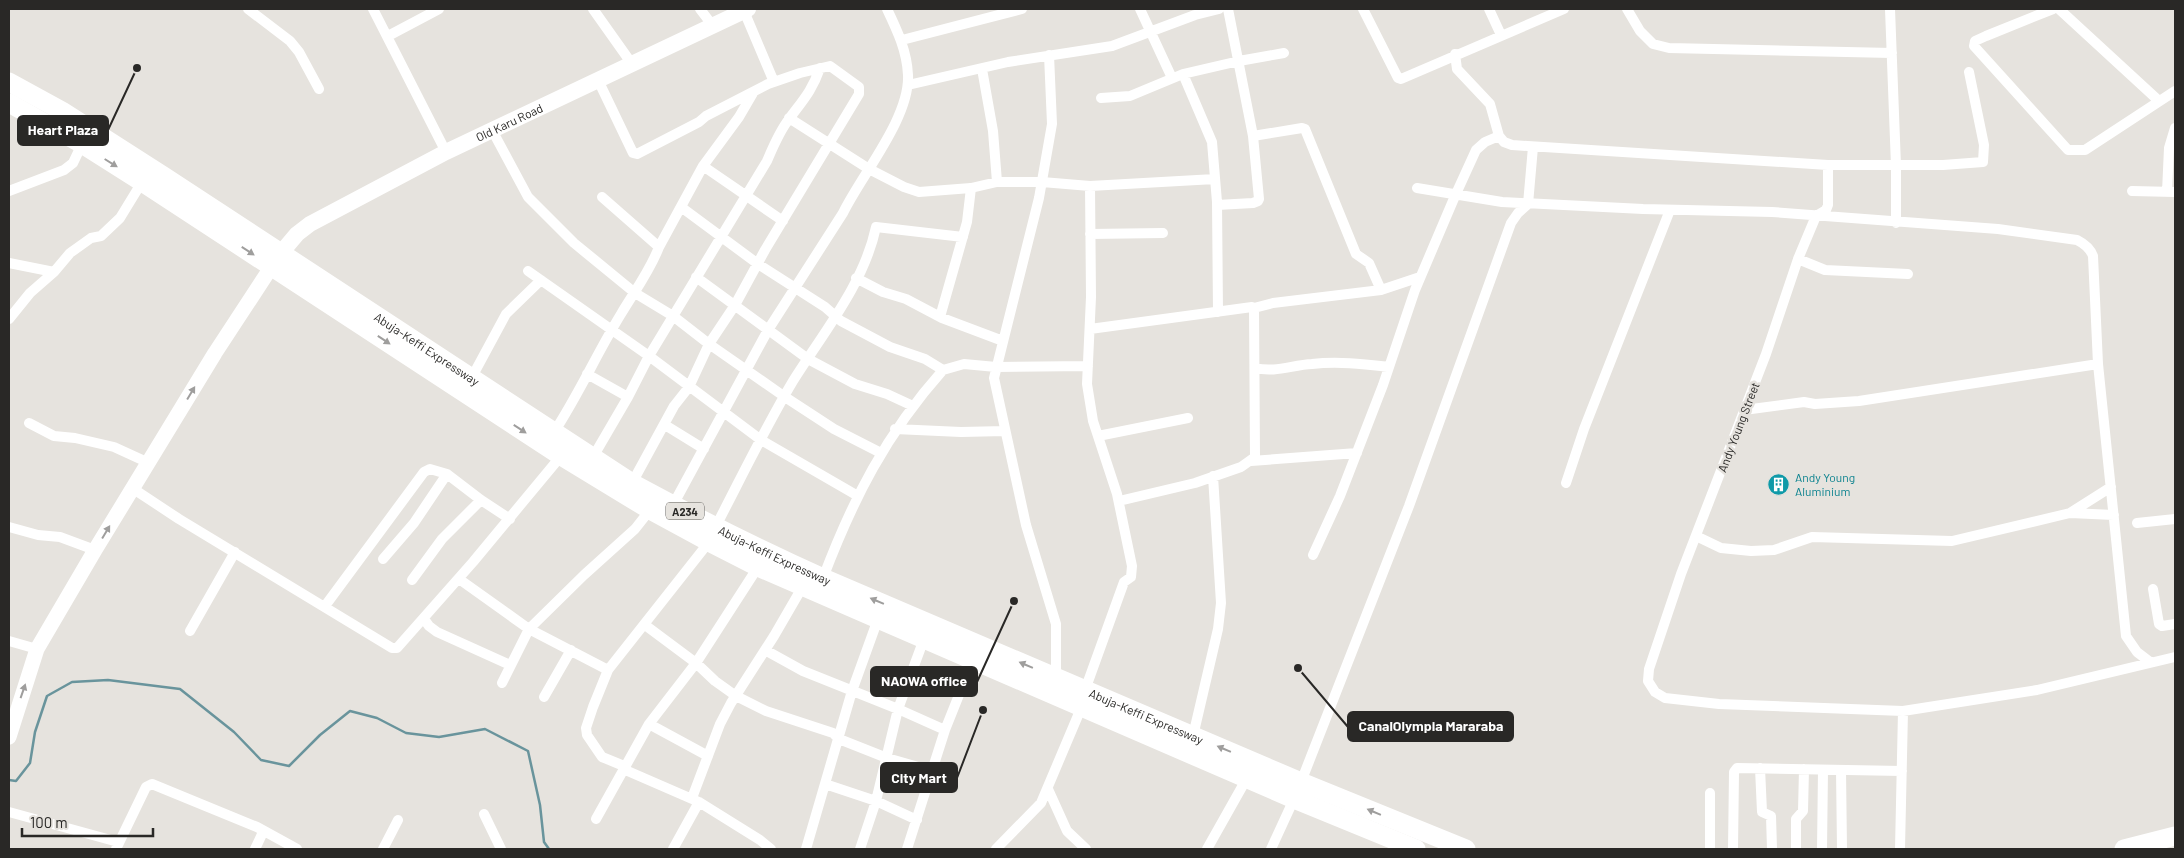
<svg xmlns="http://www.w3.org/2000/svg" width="2184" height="858" font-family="Barlow,sans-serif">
  <rect width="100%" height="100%" fill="#e6e3de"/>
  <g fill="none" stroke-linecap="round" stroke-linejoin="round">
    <path stroke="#69949c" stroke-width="2.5" d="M9,780l7,1 14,-18 5,-31 12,-36 25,-14 36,-2 72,9 54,43 27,28 28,6 31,-31 30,-24 27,7 29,15 33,4 46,-8 43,22 12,54 4,37 5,7"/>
    <path stroke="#fff" stroke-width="10" d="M248,9l42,32 9,11 20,37
      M373,9l73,143
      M593,9l39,55
      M700,9l13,17
      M1140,9l32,69
      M1363,9l35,69 3,1 163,-70
      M1489,9l12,26
      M1627,9l13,22 13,13 16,4 223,5
      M1890,9l6,157v57
      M2053,9l-67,27 -11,5 -1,5 94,104h17l90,-59
      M2059,9l100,92
      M744,11l30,71
      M388,36l51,-27
      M902,40l120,-31
      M1455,54l2,15 33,35 9,32 5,6 8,3 316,20h115l40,-3 1,-17 -15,-73
      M1049,55l3,69 -13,74 -45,180 32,147 30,99v53
      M982,69l11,62 4,51
      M1183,74l29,68 5,60 1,110
      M598,80l35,73 4,1 62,-32 7,-6 62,-32 32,-11 30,-7 29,21v7l-94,156 -30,55 -26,39 -20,43 -15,19 -42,77
      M908,85l100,-23 104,-16 83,-31 24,-6
      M1101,98l29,-2 53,-22 56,-13 45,-8
      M789,118l80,51 35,18 15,5 52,-4 26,-6h45l48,4 125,-7
      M492,130l36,67 46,46 61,50 38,23 36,28 76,53 49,32 47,24
      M1253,136l49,-8 3,1 51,125 13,9 12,27
      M1828,165v40l-2,5 -10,6 -18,43 -32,95 -85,220 -32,95 -1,12 7,11 10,6 54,6 184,7 134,-21 138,-33
      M703,166l80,55
      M1417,188l85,14 141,7 129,3 226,17 79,11c8,4 13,8 16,16l5,108 28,272 11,16 13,10
      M9,191l55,-21 9,-7 9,-19
      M2132,191l43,1
      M2167,192l2,-44 6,-20
      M602,197l57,50
      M1217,205l36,-2 5,-2 1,-2 -6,-63 -25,-127
      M681,207l77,57 67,43 16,14 49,26 35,12 18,11 21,-6 32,3 92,-1
      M1090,234l73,-1
      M1798,259l27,11 83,4
      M9,263l45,9
      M528,271l121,85 112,84 97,56
      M696,277l112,82 47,25 32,10 26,12
      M856,278l27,14 23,7 36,19 61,23
      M1254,308l19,-5 108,-13 39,-13
      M940,317l27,-95 4,-34
      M9,319l21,-26 24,-21 16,-19 21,-15 10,-2 19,-18 22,-36
      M1090,329l162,-22 2,1 1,149 -14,10 -46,16 -76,18
      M1255,368c20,5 37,-3 57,-4 26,-3 51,0 77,3
      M587,374l41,23
      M472,377l34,-63 35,-34
      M1744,410l60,-8 11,2 44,-3 239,-37
      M29,423l25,13 21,2 39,9 35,16
      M665,425l39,24
      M895,429l66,3 44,-1
      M554,432c25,-38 43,-79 67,-118 13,-22 29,-43 38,-67l44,-81 36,-49 14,-24
      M1098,436l90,-18
      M593,457l35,-60 21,-41 118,-195c6,-14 12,-29 22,-42 14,-19 23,-28 31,-51
      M1251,461l106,-8
      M1566,483l18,-54 86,-219
      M132,488l47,31 213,129h5l76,-86 88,-106
      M673,505l95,-175 75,-117c19,-39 67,-95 65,-138 -1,-24 -11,-45 -21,-66
      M2070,513l41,-26
      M2137,523l38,-4
      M716,526c25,-48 49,-98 77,-145 30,-48 71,-97 83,-154l87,10
      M9,527l29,8 22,2 35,13
      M1696,536l25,12 30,3 23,-1 38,-13 140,4 118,-28 44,2
      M1313,555l27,-59 43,-111 32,-95 40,-94 21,-46 9,-8 14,-6
      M383,559l31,-36 33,-49
      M823,578c30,-79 63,-144 120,-208
      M459,579l70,50 79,41
      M412,580l30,-41 39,-39
      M2153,589l6,35 3,2 13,-2
      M325,606l99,-134 6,-3 17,5 34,26 29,19
      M424,619l5,7 8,6 73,33
      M645,625l51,38 19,18 21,15 30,15 67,22 6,6 48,19 45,13
      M190,631l45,-79
      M9,641l28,8
      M765,650l38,21 95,38 47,21
      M502,683l27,-54 55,-54 51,-46 15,-19
      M1085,690l39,-108 7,-5 1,-11 -15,-72 -24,-73 -6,-37 4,-87 -1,-111
      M544,697l27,-47
      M649,724l59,32
      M1193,736l25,-107 3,-26 -8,-127
      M624,766l-22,-9 -15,-22 -1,-7 7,-21 15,-37 101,-128
      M1760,768l2,44 9,4 1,33
      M623,769l76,33 61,38 11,9
      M1841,770l1,79
      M1301,782l108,-276 102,-283 7,-10 10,-9 5,-57
      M825,784l51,17 41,19
      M1048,789l19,42 19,18
      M692,798l28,-74 11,-21 43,-67 29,-50
      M9,812l109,30
      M484,814l17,35
      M596,819l53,-95 47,-61 62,-96
      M116,849l30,-62 6,-3 105,43 40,22
      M255,849l8,-17
      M383,849l15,-29
      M673,849l26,-47
      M806,849l46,-158 26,-72
      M860,849l16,-48 22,-92 26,-70
      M907,849l38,-119 28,-70
      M996,849l45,-46 41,-97
      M1207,849l40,-71
      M1271,849l23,-50
      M1710,849v-56
      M1733,849l1,-77 3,-4 165,3
      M1796,849v-30l7,-8 1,-42
      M1822,849l1,-79
      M1900,849l3,-138"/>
    <path stroke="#fff" stroke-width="15" d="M9,737l28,-88 58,-99 120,-197 57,-87"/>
    <path stroke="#fff" stroke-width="16" id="s1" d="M281,253l16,-19 13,-10 136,-72 302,-143"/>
    <g stroke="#fff" stroke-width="19">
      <path id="s2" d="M9,82l53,29 103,66 467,306c63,34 126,66 191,95l478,204 165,67"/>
      <path d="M9,103l73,41 60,38 419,274 89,54 59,32 49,25 120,52 416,180 122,50"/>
      <path d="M2124,849l51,-13"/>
    </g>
  </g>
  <defs><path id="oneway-solid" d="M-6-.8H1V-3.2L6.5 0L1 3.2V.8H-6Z" transform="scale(1.25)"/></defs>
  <g fill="#9f9e9d">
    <use href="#oneway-solid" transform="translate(111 163) rotate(32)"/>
    <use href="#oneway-solid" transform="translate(248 251) rotate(33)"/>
    <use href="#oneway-solid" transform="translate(384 340) rotate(34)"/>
    <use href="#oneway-solid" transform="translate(191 393) rotate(-59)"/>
    <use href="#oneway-solid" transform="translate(520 429) rotate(33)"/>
    <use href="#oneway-solid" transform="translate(106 532) rotate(-59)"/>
    <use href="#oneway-solid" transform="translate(877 601) rotate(-157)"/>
    <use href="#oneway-solid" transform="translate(1026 665) rotate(-157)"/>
    <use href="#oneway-solid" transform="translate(23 691) rotate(-71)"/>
    <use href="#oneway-solid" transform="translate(1224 749) rotate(-157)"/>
    <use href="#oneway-solid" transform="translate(1374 812) rotate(-157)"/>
  </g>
  <defs>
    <symbol id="building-disc" viewBox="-11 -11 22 22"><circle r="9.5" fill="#0f9aa8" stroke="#e6e3de"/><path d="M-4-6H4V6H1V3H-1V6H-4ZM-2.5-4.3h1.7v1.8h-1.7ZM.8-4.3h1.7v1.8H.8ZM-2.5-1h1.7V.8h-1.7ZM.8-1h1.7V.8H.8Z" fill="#fff"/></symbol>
  </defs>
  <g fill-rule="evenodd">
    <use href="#building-disc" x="1766" y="472" width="25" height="25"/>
  </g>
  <g text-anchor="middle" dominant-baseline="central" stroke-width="5" stroke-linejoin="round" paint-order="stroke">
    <rect fill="#e6e3de" stroke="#62605d" stroke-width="1" x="666" y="502.5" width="38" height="17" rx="4"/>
    <g font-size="11" font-weight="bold" fill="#292826">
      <text x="685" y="511">A234</text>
    </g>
    <g font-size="12" fill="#292826" stroke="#e6e3de">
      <text stroke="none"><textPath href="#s1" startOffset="265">Old Karu Road</textPath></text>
      <text stroke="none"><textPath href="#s2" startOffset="496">Abuja-Keffi Expressway</textPath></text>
      <text transform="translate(1738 427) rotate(-69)">Andy Young Street</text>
      <text stroke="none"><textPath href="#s2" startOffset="901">Abuja-Keffi Expressway</textPath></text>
      <text stroke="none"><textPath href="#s2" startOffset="1306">Abuja-Keffi Expressway</textPath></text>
    </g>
    <g font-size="12" fill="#0d838f" stroke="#e6e3de" text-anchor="start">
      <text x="1795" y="477">Andy Young<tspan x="1795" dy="14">Aluminium</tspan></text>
    </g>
  </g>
  <path fill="none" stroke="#292826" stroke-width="2" d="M137 68L108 130M1014 601L977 682M1298 668L1348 727M983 710L957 778"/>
  <g fill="#292826" stroke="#e6e3de" stroke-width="2">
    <circle cx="137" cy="68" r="5"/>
    <circle cx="1014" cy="601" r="5"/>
    <circle cx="1298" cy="668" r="5"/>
    <circle cx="983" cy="710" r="5"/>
  </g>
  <g fill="#292826" stroke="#292826" stroke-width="2">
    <rect x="18" y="116" width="90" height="29" rx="5"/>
    <rect x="871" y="667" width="106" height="29" rx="5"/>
    <rect x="1348" y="712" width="165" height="29" rx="5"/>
    <rect x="881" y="763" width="76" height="29" rx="5"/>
  </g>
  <g font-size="14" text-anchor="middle" font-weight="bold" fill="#fff">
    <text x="63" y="135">Heart Plaza</text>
    <text x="924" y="686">NAOWA office</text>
    <text x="1431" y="731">CanalOlympia Mararaba</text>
    <text x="919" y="783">City Mart</text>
  </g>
  <rect width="2184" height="858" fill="none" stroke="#292826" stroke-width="20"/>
  <path d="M22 828v8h131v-8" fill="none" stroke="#292826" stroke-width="2.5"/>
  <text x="30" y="828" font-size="15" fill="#292826" stroke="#e6e3de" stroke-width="4" paint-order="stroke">100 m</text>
</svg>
